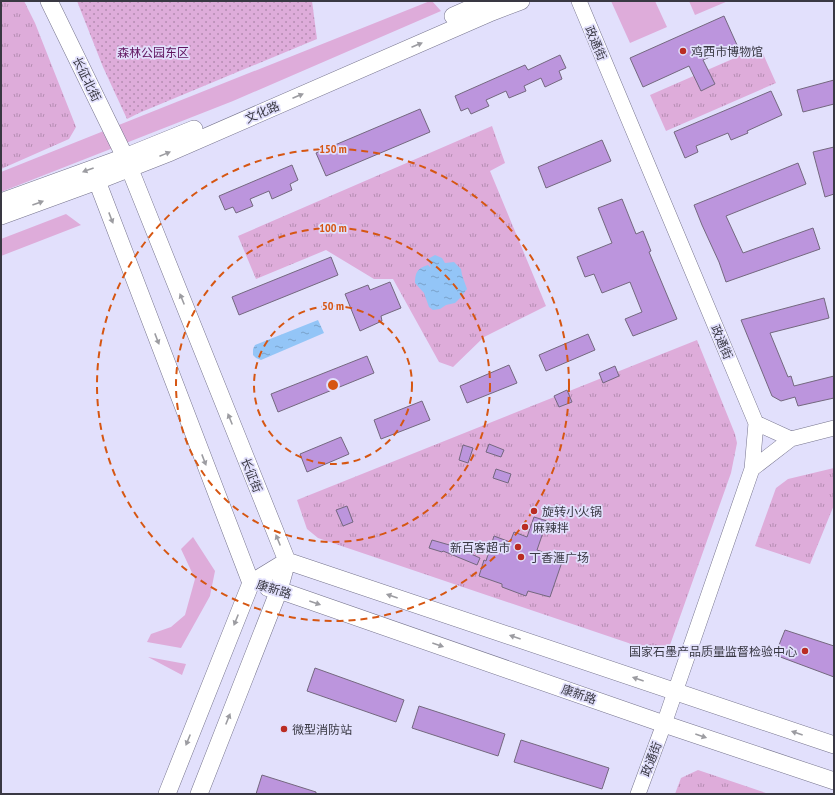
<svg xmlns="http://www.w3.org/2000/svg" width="835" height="795" font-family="'PT Sans Narrow','Noto Sans SC',sans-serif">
  <defs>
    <pattern id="park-tufts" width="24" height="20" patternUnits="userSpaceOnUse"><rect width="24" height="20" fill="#deacda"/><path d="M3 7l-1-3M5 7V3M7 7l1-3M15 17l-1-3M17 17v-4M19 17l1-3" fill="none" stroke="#b58db2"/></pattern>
    <pattern id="garden-dots" width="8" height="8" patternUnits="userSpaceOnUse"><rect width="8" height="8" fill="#deacda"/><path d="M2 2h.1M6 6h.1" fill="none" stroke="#b58db2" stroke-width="1.8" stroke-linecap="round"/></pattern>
    <pattern id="water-ripples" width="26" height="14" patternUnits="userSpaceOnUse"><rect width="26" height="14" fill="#93c5f7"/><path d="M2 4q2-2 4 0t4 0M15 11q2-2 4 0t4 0" fill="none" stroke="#79a1ca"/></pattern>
  </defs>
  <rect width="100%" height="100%" fill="#e2e0fc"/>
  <path fill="#deacda" d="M430,1h2l9,10 -208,90 -232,91v-20z
    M611,1h44l12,26 -37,16z
    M689,1h39l-33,14z
    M66,214l15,11 -80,31v-17z
    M193,537l22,34 -5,25 -29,52 -34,-6 4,-8 20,-7 14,-12 10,-36 -14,-30z
    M148,657l38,7 -4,11z"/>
  <path fill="url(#park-tufts)" d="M1,1h23l11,22 41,104 -7,12 -68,30z
    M760,47l16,36 -110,48 -16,-36z
    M492,126l13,37 -15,8 56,135 -62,31 -31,30 -14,-5 -46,-83h-19l-48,-29 -70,29 -18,-43z
    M697,340l38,94 2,9 -6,30 -61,172 -15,7 -337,-114 -11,-9 -10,-29z
    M834,468v37l-24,59 -55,-18 21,-58 12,-9z
    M698,770l71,24h-94l6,-16z"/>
  <path fill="url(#garden-dots)" d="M77,1h235l5,38 -178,74 -12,6 -24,-52z"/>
  <path fill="url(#water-ripples)" d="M435,255l7,3 3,5 9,-1 7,7 1,6 5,14 -5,7 -7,7 -9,2 -6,4 -7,1 -4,-3 -5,-14 -9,-10c0,-10 2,-15 13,-18l3,3 -3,-9z
    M318,320l6,13 -63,27 -5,-2 -3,-3v-6l2,-4z"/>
  <path fill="#bc95dd" stroke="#74687f" d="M724,16l13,29 -34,15 12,24 -14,7 -12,-25 -46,21 -13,-29z
    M560,55l6,13 -7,3 3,8 -17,8 -4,-9 -17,8 2,5 -17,7 -3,-7 -20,9 3,6 -18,8 -3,-6 -7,3 -6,-15 70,-31 3,5z
    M834,80v24l-31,8 -6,-22z
    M771,91l11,24 -35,16 1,2 -17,7 -3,-7 -32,13 2,6 -13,6 -11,-26z
    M420,109l10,23 -104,44 -10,-23z
    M602,140l9,21 -65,27 -8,-21z
    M834,147v47l-9,3 -12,-45z
    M798,163l8,21 -80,32 17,37 70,-25 7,21 -94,33 -7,-20 -17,-37 -8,-20z
    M292,165l6,15 -8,4 2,6 -20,9 -3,-8 -19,8 3,7 -17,7 -3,-6 -8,3 -6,-14z
    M622,199l14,35 7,-3 8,20 -2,1 28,67 -44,17 -8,-17 17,-7 -12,-30 -28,11 -8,-19 -9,3 -8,-20 35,-14 -14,-35z
    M331,257l7,18 -99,40 -7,-18z
    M390,282l11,26 -20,8 1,5 -22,10 -15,-37 23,-9 2,5z
    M824,298l5,20 -59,15 18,44 3,-1 3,10 40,-10v22l-36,8 -3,-9 -14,4 -9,-5 -31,-76z
    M588,334l7,16 -49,21 -7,-16z
    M367,356l7,17 -96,39 -7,-18z
    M509,365l8,18 -50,20 -7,-17z
    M615,366l4,10 -16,7 -4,-10z
    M567,390l5,12 -13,5 -5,-11z
    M422,401l8,19 -49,19 -7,-19z
    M341,437l8,17 -42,18 -7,-18z
    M489,444l15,6 -3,7 -15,-5z
    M463,445l10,3 -5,15 -9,-3z
    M496,469l15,5 -3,9 -15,-5z
    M347,506l6,16 -10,4 -7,-16z
    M534,517l13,4 -10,29 26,9 -13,38 -22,-6 -2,5 -24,-9v-3l-23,-8 5,-16 2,1 8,-25 16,6 4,-10 13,5z
    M432,540l21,6 27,12 -3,7 -34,-14 -1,1 -13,-4z
    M785,630l49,16v31l-59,-22z
    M315,668l89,32 -8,22 -89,-31z
    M419,706l86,28 -7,22 -86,-28z
    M521,740l88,28 -7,21 -88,-27z
    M262,775l54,17v2h-60z"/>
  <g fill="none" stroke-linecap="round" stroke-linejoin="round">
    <defs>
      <path id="tertiary" d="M579,1l177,422 -4,46 -88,255 -26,70
        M756,423l35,16 43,-11
        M752,469l39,-30"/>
      <path id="secondary" d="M49,1l76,156 162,404 -8,29 -80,204
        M453,16l34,-15
        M97,181l154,402 -84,211
        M1,202l124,-45 69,-28
        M1,216l96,-35 74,-29 321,-140 29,-11
        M251,583l36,-22 547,184
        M268,588l11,2 385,134 170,57"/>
    </defs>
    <use href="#tertiary" stroke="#76748d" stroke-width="16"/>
    <use href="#secondary" stroke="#76748d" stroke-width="18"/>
    <use href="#tertiary" stroke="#fff" stroke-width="15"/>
    <use href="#secondary" stroke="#fff" stroke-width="17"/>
  </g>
  <defs><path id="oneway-solid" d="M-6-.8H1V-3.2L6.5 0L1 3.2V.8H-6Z"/></defs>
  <g fill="#9c9ca1">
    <use href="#oneway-solid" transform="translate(417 45) rotate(-23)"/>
    <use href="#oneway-solid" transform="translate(298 96) rotate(-23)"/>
    <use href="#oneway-solid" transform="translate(165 154) rotate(-22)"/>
    <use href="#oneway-solid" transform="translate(88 170) rotate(160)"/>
    <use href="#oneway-solid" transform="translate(38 203) rotate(-20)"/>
    <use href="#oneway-solid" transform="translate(111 218) rotate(69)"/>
    <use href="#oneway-solid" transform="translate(182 299) rotate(-112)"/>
    <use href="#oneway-solid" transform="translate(157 339) rotate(69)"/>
    <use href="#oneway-solid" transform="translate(230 419) rotate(-112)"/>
    <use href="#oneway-solid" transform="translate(204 460) rotate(69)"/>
    <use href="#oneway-solid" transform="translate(278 540) rotate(-112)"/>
    <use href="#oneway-solid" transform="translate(392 596) rotate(-161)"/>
    <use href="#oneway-solid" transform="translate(315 603) rotate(19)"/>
    <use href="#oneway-solid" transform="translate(236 620) rotate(112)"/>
    <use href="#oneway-solid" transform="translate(515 637) rotate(-161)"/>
    <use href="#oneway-solid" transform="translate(438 645) rotate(19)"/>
    <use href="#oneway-solid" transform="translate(638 679) rotate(-161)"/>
    <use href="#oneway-solid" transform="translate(228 719) rotate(-68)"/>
    <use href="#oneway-solid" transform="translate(797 733) rotate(-161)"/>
    <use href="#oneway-solid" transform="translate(701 736) rotate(19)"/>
    <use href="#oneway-solid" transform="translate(188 740) rotate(112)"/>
  </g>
  <g fill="none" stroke="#d65612" stroke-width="2" stroke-dasharray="7 5">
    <circle cx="333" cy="385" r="79"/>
    <circle cx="333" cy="385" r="157"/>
    <circle cx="333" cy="385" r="236"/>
  </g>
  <g fill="#ba2c23" stroke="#e2e0fc" stroke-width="1.5">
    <circle cx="683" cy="51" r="4"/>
    <circle cx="534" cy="511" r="4"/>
    <circle cx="525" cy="527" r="4"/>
    <circle cx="518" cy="547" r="4"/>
    <circle cx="521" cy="557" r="4"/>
    <circle cx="805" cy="651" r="4"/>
    <circle cx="284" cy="729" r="4"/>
  </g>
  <g text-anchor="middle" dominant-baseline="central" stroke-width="3.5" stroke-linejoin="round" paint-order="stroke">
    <g font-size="12" fill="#393843" stroke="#e2e0fc">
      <text transform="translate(596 43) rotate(67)">政通街</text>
      <text transform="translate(87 79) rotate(64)">长征北街</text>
      <text transform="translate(262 112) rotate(-23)">文化路</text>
      <text transform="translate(722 342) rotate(67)">政通街</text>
      <text transform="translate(252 475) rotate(68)">长征街</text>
      <text transform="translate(274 589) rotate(17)">康新路</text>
      <text transform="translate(579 694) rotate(19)">康新路</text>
      <text transform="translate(651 759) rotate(-69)">政通街</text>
    </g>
    <g font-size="12" fill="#393843" stroke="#e2e0fc" text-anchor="start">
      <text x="691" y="51">鸡西市博物馆</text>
      <text x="542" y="511">旋转小火锅</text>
      <text x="533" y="527">麻辣拌</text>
      <text x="510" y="547" text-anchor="end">新百客超市</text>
      <text x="529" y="557">丁香滙广场</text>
      <text x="797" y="651" text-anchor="end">国家石墨产品质量监督检验中心</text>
      <text x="292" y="729">微型消防站</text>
    </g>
    <g font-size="12" fill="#60145f" stroke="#e2e0fc">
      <text x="153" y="52">森林公园东区</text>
    </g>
  </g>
  <circle cx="333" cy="385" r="6" fill="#d65612" stroke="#e2e0fc" stroke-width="2"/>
  <g font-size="12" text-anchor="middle" font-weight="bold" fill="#d65612" stroke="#e2e0fc" stroke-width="3.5" stroke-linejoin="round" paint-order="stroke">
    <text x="333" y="153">150 m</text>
    <text x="333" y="232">100 m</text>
    <text x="333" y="310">50 m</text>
  </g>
  <rect width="835" height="795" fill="none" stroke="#393843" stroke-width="4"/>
</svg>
